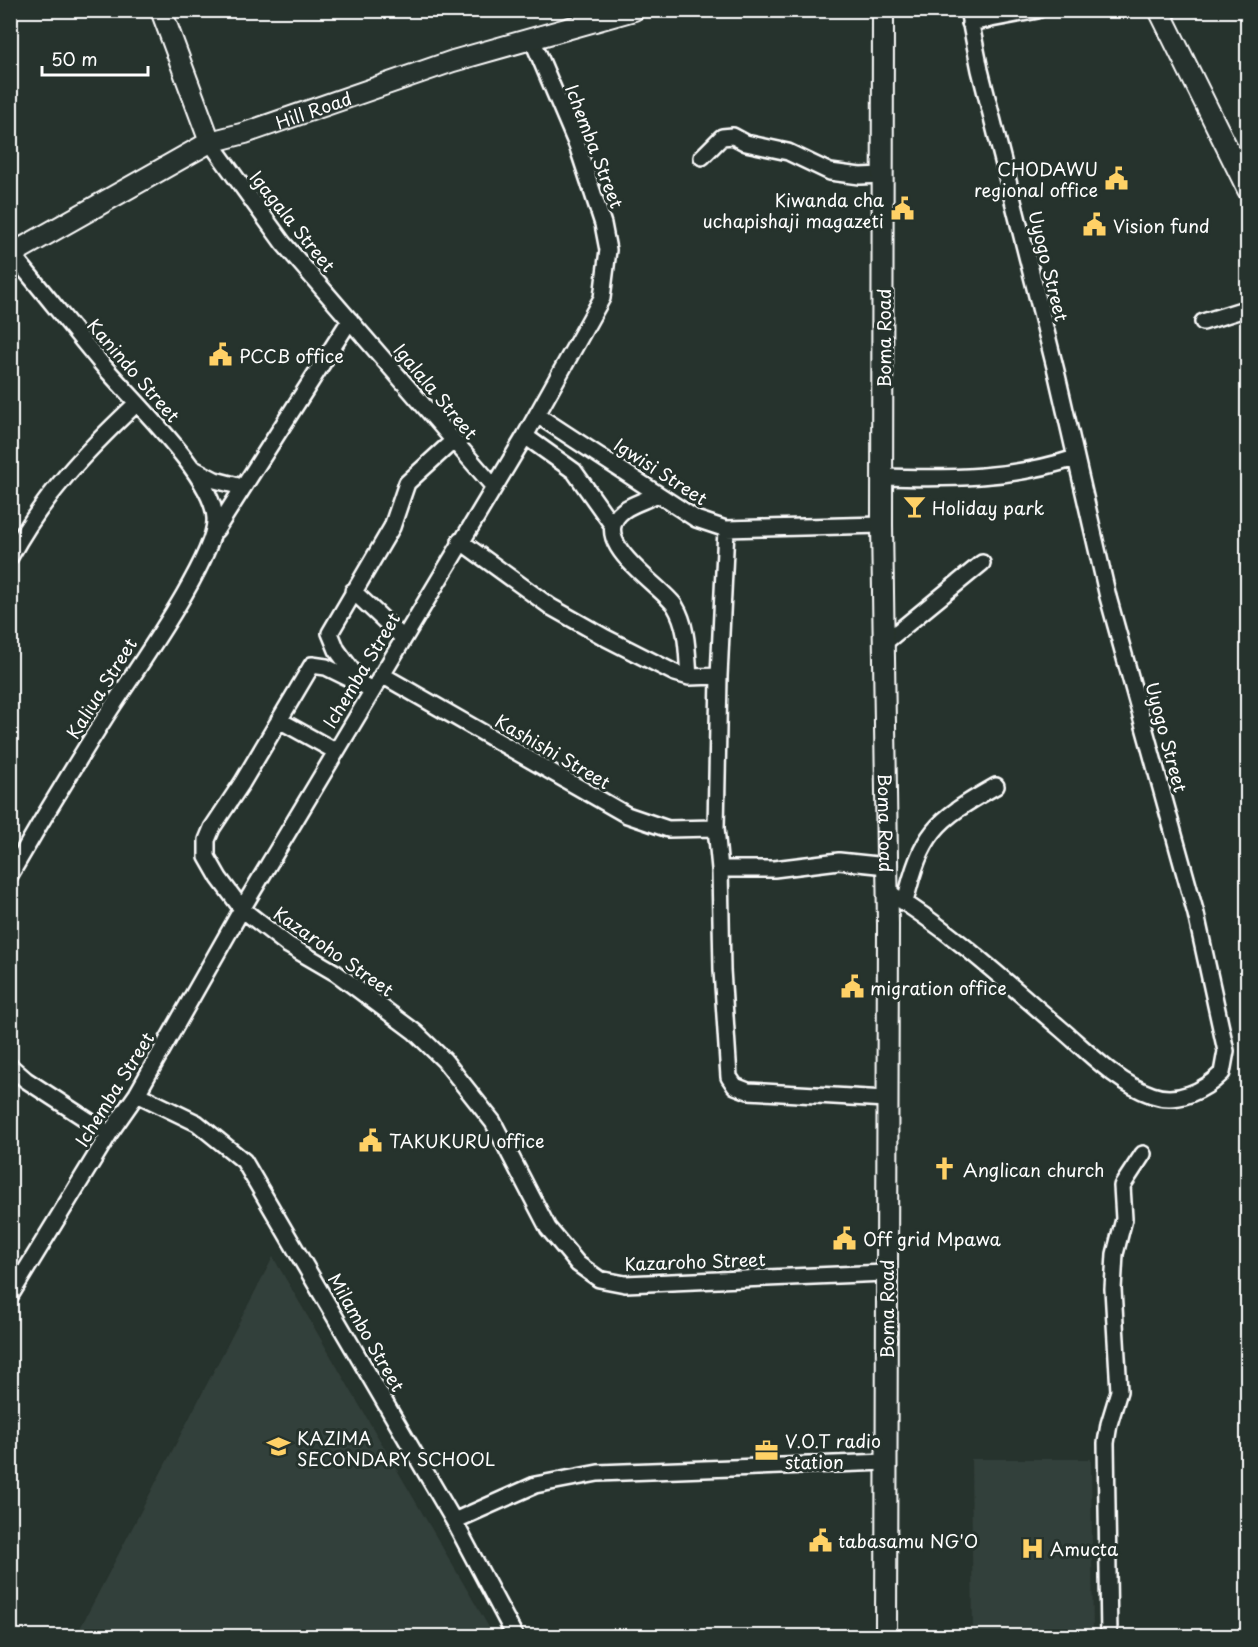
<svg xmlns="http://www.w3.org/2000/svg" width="1258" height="1647" font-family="'Playpen Sans',sans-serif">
  <rect width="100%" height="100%" fill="#26332d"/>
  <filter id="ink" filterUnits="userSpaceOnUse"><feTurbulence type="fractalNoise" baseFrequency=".0167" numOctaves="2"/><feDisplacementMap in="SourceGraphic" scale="12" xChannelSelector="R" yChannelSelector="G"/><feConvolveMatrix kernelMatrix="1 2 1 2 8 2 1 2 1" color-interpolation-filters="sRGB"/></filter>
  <g filter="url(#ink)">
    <path fill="#333f3a" d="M273,1257l221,379h-418z
      M971,1459h120l2,177h-120z"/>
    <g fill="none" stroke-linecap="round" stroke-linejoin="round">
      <defs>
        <path id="minor" d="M970,23l68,-13
          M210,142l73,101 211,244
          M702,157l20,-20 11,-1 13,7 42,9 42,20 30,4 22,-1
          M1203,322l45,-14
          M537,415l159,104 30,10 156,-4
          M525,436l49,35 39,55
          M194,469l21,11 27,7
          M882,477c67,2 130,2 193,-19
          M657,494c-10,6 -23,9 -33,16 -40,30 36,74 51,96 13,21 12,48 14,71
          M726,529l-7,147 -3,152 4,41 2,101 7,107 6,9 13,5 138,8
          M216,530l134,-210
          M460,541l91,66 55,31 69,35 14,4 30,-1
          M10,557c33,-61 75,-105 126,-153
          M353,591l49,46
          M883,644l99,-81
          M382,675l245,140 41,14 48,-1
          M361,683l-24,-33 -7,-17 62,-106 15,-44 46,-42
          M373,690l-47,-23 -14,-2 -70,118 -30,45 -5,12v17l12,21 23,31 46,36 48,28 79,59 29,28 49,62 55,106 30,36 21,15 26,5 260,-11
          M279,720l56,31
          M720,869h54l65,-8 48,5
          M10,875c31,-54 63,-107 96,-159 24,-38 112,-160 109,-198 -2,-43 -85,-120 -114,-155 -30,-36 -59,-73 -89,-109
          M888,892c62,38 116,88 172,136 27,23 57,55 92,67 25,9 52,-4 70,-22l4,-22 -30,-137 -88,-317 -52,-226 -76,-301 -12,-60
          M905,902c17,-69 29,-81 91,-116
          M10,1066l16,14 83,54
          M137,1094l60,29 47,38 210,360 61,115
          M10,1296l99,-162 28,-40 105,-185 283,-473 77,-138 6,-48 -5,-26 -26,-79 -45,-106
          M454,1521l81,-36 63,-12 289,-11
          M1109,1636l-3,-193 3,-19 10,-33 -6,-102 2,-35 9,-35 -2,-33 21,-32"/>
        <g id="major">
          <path d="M161,10l49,132"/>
          <path id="s1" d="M883,10l-1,515 6,399 -2,712"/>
          <path d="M1159,10l89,180"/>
          <path id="s2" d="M10,255l200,-113 35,-9 208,-72 181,-51"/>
        </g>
      </defs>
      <use href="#minor" stroke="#fff" stroke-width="20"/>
      <use href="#major" stroke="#fff" stroke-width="24"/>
      <use href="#minor" stroke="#26332d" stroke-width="15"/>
      <use href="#major" stroke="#26332d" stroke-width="20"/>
    </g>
  </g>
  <defs>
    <symbol id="civic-bare" viewBox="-9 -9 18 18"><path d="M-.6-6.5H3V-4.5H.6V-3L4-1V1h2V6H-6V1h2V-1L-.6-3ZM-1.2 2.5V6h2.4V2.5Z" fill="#ffd166" stroke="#26332d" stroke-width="2.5" paint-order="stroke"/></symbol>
    <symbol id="bar-bare" viewBox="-9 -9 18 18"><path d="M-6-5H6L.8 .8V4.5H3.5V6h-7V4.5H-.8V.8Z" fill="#ffd166" stroke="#26332d" stroke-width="2.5" paint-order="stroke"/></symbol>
    <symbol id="church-bare" viewBox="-9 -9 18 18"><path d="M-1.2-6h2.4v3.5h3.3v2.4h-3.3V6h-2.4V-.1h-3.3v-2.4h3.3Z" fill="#ffd166" stroke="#26332d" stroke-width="2.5" paint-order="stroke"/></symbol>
    <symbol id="school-bare" viewBox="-9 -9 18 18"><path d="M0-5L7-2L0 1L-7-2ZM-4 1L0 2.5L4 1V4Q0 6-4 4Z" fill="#ffd166" stroke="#26332d" stroke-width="2.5" paint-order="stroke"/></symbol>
    <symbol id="office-bare" viewBox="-9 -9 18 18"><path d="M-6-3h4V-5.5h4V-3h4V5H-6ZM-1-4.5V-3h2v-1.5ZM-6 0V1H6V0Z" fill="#ffd166" stroke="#26332d" stroke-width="2.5" paint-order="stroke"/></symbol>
    <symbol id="hospital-bare" viewBox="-9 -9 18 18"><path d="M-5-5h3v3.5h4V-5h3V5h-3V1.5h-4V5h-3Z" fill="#ffd166" stroke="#26332d" stroke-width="2.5" paint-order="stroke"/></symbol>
  </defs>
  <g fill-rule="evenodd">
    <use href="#civic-bare" x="1100" y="162" width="33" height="33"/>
    <use href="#civic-bare" x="886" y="192" width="33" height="33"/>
    <use href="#civic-bare" x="1078" y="208" width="33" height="33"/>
    <use href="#civic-bare" x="204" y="338" width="33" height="33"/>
    <use href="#bar-bare" x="898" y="490" width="33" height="33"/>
    <use href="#civic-bare" x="836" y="970" width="33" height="33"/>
    <use href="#civic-bare" x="354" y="1124" width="33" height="33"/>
    <use href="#church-bare" x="928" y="1152" width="33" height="33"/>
    <use href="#civic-bare" x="828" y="1222" width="33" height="33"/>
    <use href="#school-bare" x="262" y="1430" width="33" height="33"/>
    <use href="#office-bare" x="750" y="1434" width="33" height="33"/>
    <use href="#civic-bare" x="804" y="1524" width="33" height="33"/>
    <use href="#hospital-bare" x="1016" y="1532" width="33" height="33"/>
  </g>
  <g text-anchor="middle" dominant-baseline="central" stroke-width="6" stroke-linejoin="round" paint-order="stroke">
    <g font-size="18" fill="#fff" stroke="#26332d">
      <text stroke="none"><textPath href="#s2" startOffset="338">Hill Road</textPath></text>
      <text transform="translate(595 146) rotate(69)">Ichemba Street</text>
      <text transform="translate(293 221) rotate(51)">Igagala Street</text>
      <text transform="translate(1049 266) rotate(76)">Uyogo Street</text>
      <text transform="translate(883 338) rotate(-90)">Boma Road</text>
      <text transform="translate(134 370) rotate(49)">Kanindo Street</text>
      <text transform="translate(436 391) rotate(50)">Igalala Street</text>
      <text transform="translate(661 471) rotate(33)">Igwisi Street</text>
      <text transform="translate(361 670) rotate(-59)">Ichemba Street</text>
      <text transform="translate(101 688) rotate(-58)">Kaliua Street</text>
      <text transform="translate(1167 737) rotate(75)">Uyogo Street</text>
      <text transform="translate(553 751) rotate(30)">Kashishi Street</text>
      <text stroke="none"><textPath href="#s1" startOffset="813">Boma Road</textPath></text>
      <text transform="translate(334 951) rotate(35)">Kazaroho Street</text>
      <text transform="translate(114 1089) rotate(-58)">Ichemba Street</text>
      <text transform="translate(695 1261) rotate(-2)">Kazaroho Street</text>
      <text transform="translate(886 1309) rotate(-90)">Boma Road</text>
      <text transform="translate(367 1332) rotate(60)">Milambo Street</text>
    </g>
    <g font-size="18" fill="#fff" stroke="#26332d" text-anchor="start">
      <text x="1098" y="168" text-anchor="end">CHODAWU<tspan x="1098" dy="21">regional office</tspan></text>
      <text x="884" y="199" text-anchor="end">Kiwanda cha<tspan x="884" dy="21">uchapishaji magazeti</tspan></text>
      <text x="1113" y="225">Vision fund</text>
      <text x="239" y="355">PCCB office</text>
      <text x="932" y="507">Holiday park</text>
      <text x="870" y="987">migration office</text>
      <text x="389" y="1140">TAKUKURU office</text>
      <text x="963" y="1169">Anglican church</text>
      <text x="863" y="1238">Off grid Mpawa</text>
      <text x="297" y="1437">KAZIMA<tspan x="297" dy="21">SECONDARY SCHOOL</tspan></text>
      <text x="785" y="1440">V.O.T radio<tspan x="785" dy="21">station</tspan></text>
      <text x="838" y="1540">tabasamu NG'O</text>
      <text x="1050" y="1548">Amucta</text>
    </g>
  </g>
  <rect width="1258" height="1647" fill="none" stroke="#26332d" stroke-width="36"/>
  <rect x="18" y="18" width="1222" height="1611" fill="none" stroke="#fff" stroke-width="2" filter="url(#ink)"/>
  <path d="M42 66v9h106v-9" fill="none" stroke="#ffffff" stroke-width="3"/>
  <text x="51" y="66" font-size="18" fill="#ffffff" stroke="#26332d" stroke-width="4.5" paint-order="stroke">50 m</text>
</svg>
